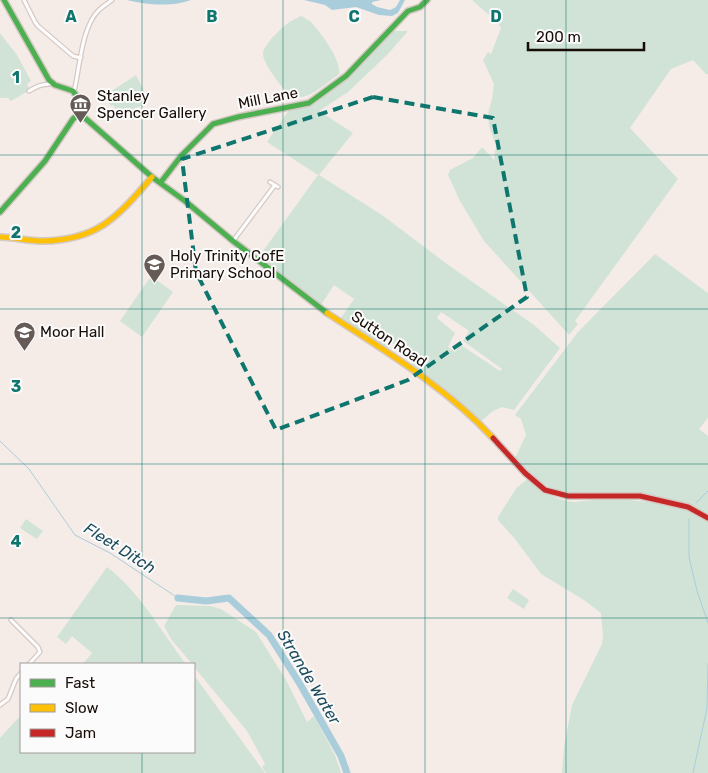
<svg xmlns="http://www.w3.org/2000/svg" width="708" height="773" font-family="Rubik,sans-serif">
  <rect width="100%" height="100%" fill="#f5ece8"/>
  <path fill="#d1e3d6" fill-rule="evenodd" d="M472,0h236v74h-2l-13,-14 -22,9 -41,59 48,51 -103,142 3,3 -9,11 -85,-94 -24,-40 -12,-26 2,-5 23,-12 9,-11 12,13 2,-14 -7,-20 -1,-12 4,-15 2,-15 -11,-24 5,-8 3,2 10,-26 -3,-5z
    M301,16c4,2 8,4 11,7 9,10 30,38 27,51 -10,7 -25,21 -37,23 -1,0 -7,0 -8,0 -9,-4 -32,-34 -31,-44 1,-9 20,-27 28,-32 3,-2 7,-3 10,-5z
    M391,31h17l-20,23 -40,38 -29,19 34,22 -34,42 63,40 65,49 87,61 26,23 -46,62 -12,-3 -9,4 -13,11 -69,-57 3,-6 -22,-16 -5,6 -46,-31 13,-19 -20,-14 -13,20 -63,-47 60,-83 -51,-33 22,-32 18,-3 9,-4 30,-24zM441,312l28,19 -6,10 39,28 -2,2 -39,-26 -6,7 -7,-5 7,-14 -18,-15z
    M0,33l17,22 14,26 -4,3 3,6 -19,11 -3,-3h-7l-1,-1z
    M136,75l11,22 -4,8 -23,10 -7,-10 -2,1 -7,-10z
    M655,254l53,39v125l-9,11 9,7v337h-146l2,-26 8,-42 30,-61 1,-7 -2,-24 -17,-13 -43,-26 -26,-35 -17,-19v-3l19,-30h1l3,-3 7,-5c14,12 27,21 46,23l39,-4 43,5 7,-4c-22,-9 -48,-6 -72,-5 -7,0 -16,1 -23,0 -22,-4 -39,-20 -53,-36l11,-23 -5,-16 -6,-4 63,-83z
    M151,276l22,16 -31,45 -22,-16z
    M26,519l17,12 -6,8 -17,-11z
    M107,567c33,25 54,64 79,97h-103l9,-11 -20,-17 -6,8 -9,-7z
    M513,589l16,11 -5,9 -17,-11z
    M176,605l34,1 11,3 35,23 30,48 21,42 7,-6 21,39 6,18h-75l-4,-6 3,-3 -18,-33 -53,-64v-3h-2l-21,-25 -7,-13z
    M194,675l71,98h-265v-35l21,-23v37h173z"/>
  <path fill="#aacddb" d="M127,0h64c-17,7 -46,5 -64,0z
    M304,0h77l-9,2v2l5,3 13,3 6,-3 4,-7h5l-7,13 -6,3 -13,-1 -23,-8 -24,3 -7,-5z"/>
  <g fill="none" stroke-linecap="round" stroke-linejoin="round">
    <path stroke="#aacddb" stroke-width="1" d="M0,441l29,28 46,66 35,18 68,45
      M696,503l12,-12
      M689,519v38l8,34 11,32
      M693,773l14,-65 1,-44"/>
    <path stroke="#aacddb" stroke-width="7" d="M178,598l28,3 23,-3 40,37 31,49 41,72 6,17"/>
    <defs>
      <path id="street" d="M24,0l11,22 3,4 35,30 8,2
        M29,91c4,-2 8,-5 13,-6 4,-1 6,0 10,-2
        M74,91l1,-4c5,-22 7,-61 24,-77 4,-4 9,-7 13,-10
        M270,182l8,5
        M233,241l42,-56
        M11,620l27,27 2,5 -11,12
        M0,705l8,-6 8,-20 5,-6"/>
      <path id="fast" d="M4,0l45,80 6,5 18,6 4,6 4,15 4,6 67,59 33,24 48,40 94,72
        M161,182l20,-26 32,-32 25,-7 71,-14 37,-27 62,-65 12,-4 7,-7
        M0,212l45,-51 28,-42 8,-7"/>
      <path id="slow" d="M0,237c14,0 28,4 43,4 56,-1 75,-25 109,-64
        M327,313c58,38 119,74 166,125"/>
      <path id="jam" d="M493,438l32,35 20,17 23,6h72l48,11 20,11"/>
    </defs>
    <use href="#street" stroke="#d4c9c4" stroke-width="5.5"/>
    <use href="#fast" stroke="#d4c9c4" stroke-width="8"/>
    <use href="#slow" stroke="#d4c9c4" stroke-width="8"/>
    <use href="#jam" stroke="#d4c9c4" stroke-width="8"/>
    <use href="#street" stroke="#fefcfc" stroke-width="3"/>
    <use href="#fast" stroke="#4caf50" stroke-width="5"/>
    <use href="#slow" stroke="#ffc107" stroke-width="5"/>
    <use href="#jam" stroke="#c62828" stroke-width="5"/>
  </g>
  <path fill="none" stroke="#0f766e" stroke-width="4" stroke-dasharray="10 6" stroke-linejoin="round" d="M373,97l120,21 34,179 -119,83 -132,50 -80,-158 -14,-113z"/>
  <path fill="none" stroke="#0f766e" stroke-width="1" stroke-opacity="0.55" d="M142,0v664M283,0v773M425,0v773M566,0v773M0,155h708M0,309h708M0,464h708M0,618h708M142,752v21"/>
  <defs>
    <symbol id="museum-pin" viewBox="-11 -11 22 30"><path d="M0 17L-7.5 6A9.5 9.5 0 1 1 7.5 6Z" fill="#655a56" stroke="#fbfbfb"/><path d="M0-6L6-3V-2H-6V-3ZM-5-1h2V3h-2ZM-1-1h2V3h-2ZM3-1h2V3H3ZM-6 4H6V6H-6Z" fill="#fff"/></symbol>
    <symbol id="school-pin" viewBox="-11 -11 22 30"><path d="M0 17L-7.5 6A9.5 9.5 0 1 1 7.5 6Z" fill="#655a56" stroke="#fbfbfb"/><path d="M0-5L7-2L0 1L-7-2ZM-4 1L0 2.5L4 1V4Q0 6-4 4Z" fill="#fff"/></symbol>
    <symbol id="university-pin" viewBox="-11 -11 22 30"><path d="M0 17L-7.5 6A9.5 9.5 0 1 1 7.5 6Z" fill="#655a56" stroke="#fbfbfb"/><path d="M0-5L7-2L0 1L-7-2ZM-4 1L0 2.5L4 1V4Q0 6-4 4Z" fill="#fff"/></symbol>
  </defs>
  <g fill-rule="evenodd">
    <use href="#museum-pin" x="68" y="92" width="25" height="34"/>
    <use href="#school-pin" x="142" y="252" width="25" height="34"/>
    <use href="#university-pin" x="12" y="320" width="25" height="34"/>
  </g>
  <g text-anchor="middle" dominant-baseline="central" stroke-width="4" stroke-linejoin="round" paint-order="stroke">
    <g font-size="15" fill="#180c07" stroke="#fbfbfb" text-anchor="start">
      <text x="97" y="96">Stanley<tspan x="97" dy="17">Spencer Gallery</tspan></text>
      <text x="170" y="256">Holy Trinity CofE<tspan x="170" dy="17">Primary School</tspan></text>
      <text x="40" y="332">Moor Hall</text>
    </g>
    <g font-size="15" fill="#180c07" stroke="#fbfbfb">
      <text transform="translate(268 98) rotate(-11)">Mill Lane</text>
      <text transform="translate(389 339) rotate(34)">Sutton Road</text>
    </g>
    <g font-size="16" font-style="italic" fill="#1e4c5c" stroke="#fbfbfb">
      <text transform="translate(120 548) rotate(32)">Fleet Ditch</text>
      <text transform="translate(309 677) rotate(59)">Strande Water</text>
    </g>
  </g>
  <g font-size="16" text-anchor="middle" font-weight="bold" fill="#0f766e" stroke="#fbfbfb" stroke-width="4" stroke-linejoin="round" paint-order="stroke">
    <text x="71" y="22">A</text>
    <text x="212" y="22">B</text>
    <text x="354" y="22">C</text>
    <text x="496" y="22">D</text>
    <text x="16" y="83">1</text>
    <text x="16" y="238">2</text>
    <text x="16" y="392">3</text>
    <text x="16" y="547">4</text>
  </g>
  <rect x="20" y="663" width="175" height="90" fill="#fbfbfb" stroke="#a09b99"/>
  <rect x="30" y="679" width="25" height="8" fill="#4caf50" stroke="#a09b99"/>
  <text x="65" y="688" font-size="15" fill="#180c07">Fast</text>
  <rect x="30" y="704" width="25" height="8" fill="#ffc107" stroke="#a09b99"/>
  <text x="65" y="713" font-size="15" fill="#180c07">Slow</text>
  <rect x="30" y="729" width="25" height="8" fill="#c62828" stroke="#a09b99"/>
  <text x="65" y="738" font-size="15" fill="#180c07">Jam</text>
  <path d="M528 42v8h116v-8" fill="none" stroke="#180c07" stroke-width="2.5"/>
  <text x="536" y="42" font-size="15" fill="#180c07" stroke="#fbfbfb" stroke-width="4" paint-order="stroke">200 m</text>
</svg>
